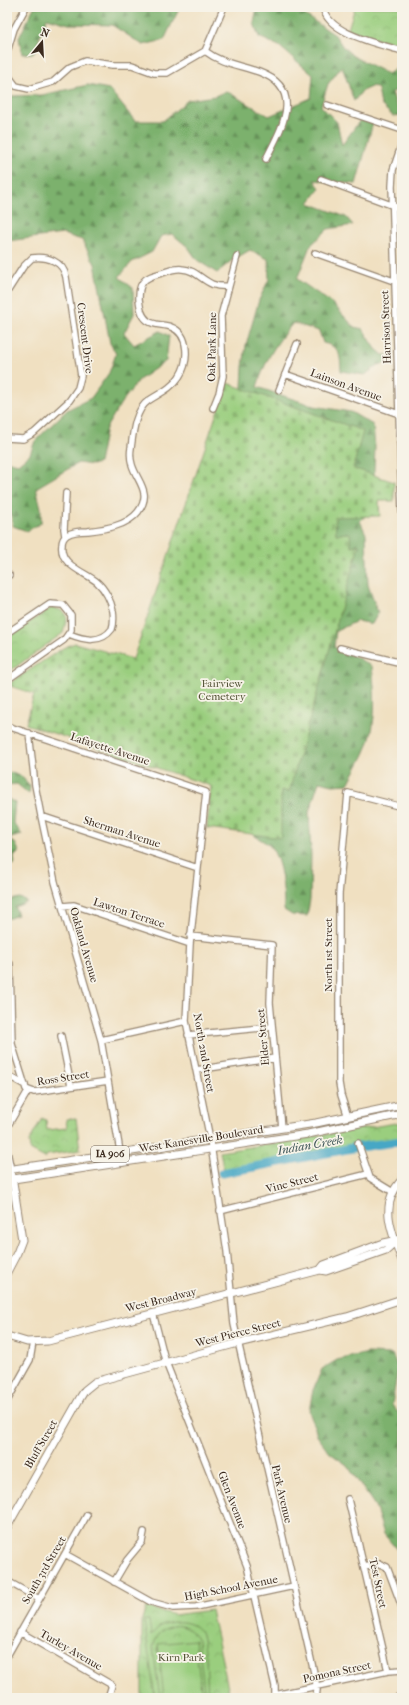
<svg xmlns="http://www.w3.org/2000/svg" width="409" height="1705" font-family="'IM FELL French Canon',serif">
  <defs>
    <pattern id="forest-firs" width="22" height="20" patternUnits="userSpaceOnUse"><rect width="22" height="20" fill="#7bb16d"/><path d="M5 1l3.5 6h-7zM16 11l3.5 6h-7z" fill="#669059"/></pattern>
    <pattern id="cemetery-stones" width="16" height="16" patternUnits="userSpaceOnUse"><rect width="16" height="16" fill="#9ace7e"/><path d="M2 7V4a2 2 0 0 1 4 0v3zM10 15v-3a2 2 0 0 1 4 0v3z" fill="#86b16c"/></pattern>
    <pattern id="park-crowns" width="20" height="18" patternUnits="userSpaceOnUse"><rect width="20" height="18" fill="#9ace7e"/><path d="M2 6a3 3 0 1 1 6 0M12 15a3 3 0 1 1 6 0" fill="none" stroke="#86b16c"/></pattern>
  </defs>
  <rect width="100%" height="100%" fill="#f7f3e8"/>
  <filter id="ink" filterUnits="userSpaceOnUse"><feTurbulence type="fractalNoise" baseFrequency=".025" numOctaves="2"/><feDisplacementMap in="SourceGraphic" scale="8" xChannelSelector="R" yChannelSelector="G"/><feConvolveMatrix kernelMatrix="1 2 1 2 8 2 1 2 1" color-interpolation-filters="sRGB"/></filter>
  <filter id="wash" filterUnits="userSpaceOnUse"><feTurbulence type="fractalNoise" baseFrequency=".012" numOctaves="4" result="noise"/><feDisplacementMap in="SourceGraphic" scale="16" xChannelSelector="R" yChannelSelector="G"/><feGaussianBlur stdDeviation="0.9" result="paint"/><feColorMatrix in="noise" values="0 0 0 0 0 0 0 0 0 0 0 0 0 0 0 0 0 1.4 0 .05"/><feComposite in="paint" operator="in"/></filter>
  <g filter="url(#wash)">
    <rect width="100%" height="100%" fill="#f0e0c1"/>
    <path fill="url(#forest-firs)" stroke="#5b6e46" d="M34,7h146l-16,33 -21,5 -31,-20 -43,-1 -22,-6 -13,35 -12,1 -3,-16z
      M257,7h44l4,8 30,20 8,12 10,9 35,18 14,-9v7l-5,3 5,9 -4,6 -6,2 4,13 6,7v3l-9,1 -12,-11 -3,-16 -5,-3 -11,5 -8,10 -12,-35 -14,18 -7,22 16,16 5,23 19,-26 12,4 -17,61 -42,-4 6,8 -11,15 37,14 7,8 -25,4 -18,17 -13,33 36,25 21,23 9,2 13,20 7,6h7l1,7 -13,3 -13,10 -24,-4c-1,-16 0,-24 -18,-28l-4,-12 -26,-8c-18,21 -28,38 -36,64l57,19 37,6 22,13 2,22 -1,25 5,26 -6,11 -13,12 6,13 2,51 10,28 -6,11 -15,-3 -21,10 -2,16 24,11 14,9c3,24 5,54 -4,78 -5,13 -13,26 -20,39l-15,1 -14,-3 -10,30 2,43 -1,45 -3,16 -15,-1 -8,-5c0,-17 -2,-50 -14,-64 -3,-3 -20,-13 -26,-17l5,-415 -7,-27 1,-20 3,-22 13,-45 10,-21 -1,-20 -18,-9 -19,11 -14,12 -20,-13 -9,-13 -16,-13 -11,2 -9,16 -20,10 -13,15 14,11 1,26 -10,19 10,12 26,-14 9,5 -3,25 -27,19 -18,23 -15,25 -7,35 -7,2 -14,-2 -42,25 5,20v15l-14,8 -14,-5 -6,-29v-36l11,3 12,-10 5,-13 32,-31 24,-12 18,-25 7,-19 -6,-11 -15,-79 -13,-24 -19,-6 -56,7v-141l5,-4 30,-1 46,-10 21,4 26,32h28l25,-21 27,-4 11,-5 43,25 42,-18 2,-23 -34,-29 -20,-9 -5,-14z
      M7,772l13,3 10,11 -1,8 -12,-10 -10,1z
      M7,798l8,5 -2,19 9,13 -12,3 -3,-15z
      M7,838l9,6 3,8 -5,5 1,7 -8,2z
      M7,887l4,13 9,-2 7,4 -12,5 3,8 -11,4z
      M368,1353l24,1 6,14 -6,37 10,12v139l-18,-22 -9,-28 -28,-41 -17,-12 -12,-16 -9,-26 4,-21 9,-21 15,-9z"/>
    <path fill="url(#cemetery-stones)" stroke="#6a7c4e" d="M227,383l136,48 -10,37 41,14v19h-15l1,15 -45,1 1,17 14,-1 1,13 8,-1 -70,247 -8,-2v48l-74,-10 4,-42 -185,-62 8,-30 -27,-9 56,-37 12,-5 58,16z"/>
    <path fill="url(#park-crowns)" stroke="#6a7c4e" d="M355,7h47v41l-54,-19z
      M51,608c9,1 12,2 16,10l-4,15 -56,40v-35z
      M42,1118l4,2 1,10 20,-2 -1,-9 10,-1 4,32 -33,5 -2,3 -15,-8 -1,-8z
      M402,1122v21l-38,2 -139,30 -5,-23z
      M146,1607l28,8 37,-5 18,82v6h-87v-79z"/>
    <path fill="#9ace7e" stroke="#6a7c4e" d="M144,1620h5l2,15c8,-9 14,-13 26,-13 9,-1 20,3 24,11 6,12 6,50 7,65h-3l-7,-58c-12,-23 -40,-17 -45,8l7,50h-5z
      M195,1640l7,58h-38l-6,-54z"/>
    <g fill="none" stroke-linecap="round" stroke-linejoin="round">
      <path stroke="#46a7c5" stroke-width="9" d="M222,1173l130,-25 50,-7"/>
    </g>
  </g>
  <g filter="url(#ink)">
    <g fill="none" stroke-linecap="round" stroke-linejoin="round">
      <defs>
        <path id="minor" d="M323,7c4,27 57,37 79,44
          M205,51c17,13 35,14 54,21 47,17 22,57 7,87
          M7,52l7,-23 12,-22
          M7,74l9,12 13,3 24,-7 17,-15 15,-6 28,4h19l22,8h13l38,-22 19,-44
          M327,105l75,25
          M402,143l-9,27 -1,16 10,326
          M321,179l81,30
          M315,253l87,31
          M7,292l16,-25 9,-9c15,-2 31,3 34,19l15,99 -3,12 -9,13 -35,32 -11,6 -16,-1
          M285,374l114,40
          M279,390l18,-46
          M213,408l6,-15 4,-17 -2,-60 16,-60
          M65,536l-1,-7 2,-36
          M7,575h2
          M7,633l43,-29 13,1 8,10v15l-7,10 -57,40
          M69,634c15,6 32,10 43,-5 2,-6 2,-11 1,-18 -2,-10 -8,-22 -16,-29 -12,-10 -38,-17 -35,-37 0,-4 2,-8 5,-10 6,-4 14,-4 21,-4 17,-2 39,-5 50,-19 19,-25 -12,-35 -7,-64 2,-15 4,-38 17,-47 12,-8 23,-12 31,-24 10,-15 11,-43 -8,-50 -7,-3 -16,-1 -23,-6 -7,-5 -8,-14 -9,-22 0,-6 0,-12 4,-17 5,-6 12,-7 19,-9 6,-2 13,-5 20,-4 19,1 22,20 47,17
          M340,648l62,15
          M7,726l199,66 -16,152 -4,77 24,118 17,112 7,73 81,353 2,13 -1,8
          M29,733l6,52 6,31 14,66 46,158 21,123
          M41,816l157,52
          M62,906l12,-1 116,39
          M190,936l82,9 -2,58 12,125
          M10,964l2,80 14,45 8,3 74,-11
          M188,1035l84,-8
          M61,1036l10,50
          M101,1040l85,-19
          M196,1070l79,-12
          M7,1075l18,10
          M348,1117l-7,-22 -2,-12v-189l9,-101 54,14
          M7,1127l21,-36
          M358,1143l12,35 23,14
          M7,1151l4,19
          M220,1211l148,-37
          M153,1313l12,47 82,206 28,120v12
          M7,1401l23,-41 3,-18
          M348,1499l40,172
          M65,1554l86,48 22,6 23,-1 98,-21
          M364,1567l16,-3 7,3 15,40
          M7,1581l32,18
          M114,1582l13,-22 15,-18 2,-10
          M20,1632l92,53 -4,13
          M7,1656l80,-141
          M275,1695l113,-24 14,-1
          M397,1698l5,-5"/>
        <path id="major" d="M7,1170l309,-47 86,-18
          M7,1180l301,-46 94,-20
          M402,1180c-24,24 -10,53 0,80
          M320,1270l4,-5 59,-22 19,-4
          M7,1272l10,-19 5,-13 -10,-64
          M7,1336l20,6 21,-1 272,-71 6,1 60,-21 9,-8
          M7,1527l73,-129 5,-8 10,-8 143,-39 109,-26 55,-18"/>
      </defs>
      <use href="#minor" stroke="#968570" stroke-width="8"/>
      <use href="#major" stroke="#968570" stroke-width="9"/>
      <use href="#minor" stroke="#fff" stroke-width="5.5"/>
      <use href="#major" stroke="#fff" stroke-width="7"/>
    </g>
  </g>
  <g text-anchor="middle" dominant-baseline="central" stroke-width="3.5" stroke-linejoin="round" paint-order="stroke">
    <rect fill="#f7f3e8" stroke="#73665b" stroke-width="1" x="91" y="1146" width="38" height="16" rx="3"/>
    <g font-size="10" font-weight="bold" fill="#3b2a1e">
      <text x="110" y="1154">IA 906</text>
    </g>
    <g font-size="11" fill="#3b2a1e" stroke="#f7f3e8">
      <text transform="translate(386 327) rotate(-92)">Harrison Street</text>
      <text transform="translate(85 338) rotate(83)">Crescent Drive</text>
      <text transform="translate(212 347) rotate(-89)">Oak Park Lane</text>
      <text transform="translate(346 385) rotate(20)">Lainson Avenue</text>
      <text transform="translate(110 749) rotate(18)">Lafayette Avenue</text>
      <text transform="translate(122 832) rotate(18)">Sherman Avenue</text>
      <text transform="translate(129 913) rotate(18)">Lawton Terrace</text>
      <text transform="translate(84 945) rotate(74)">Oakland Avenue</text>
      <text transform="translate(328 955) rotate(-90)">North 1st Street</text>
      <text transform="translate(263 1037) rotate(-95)">Elder Street</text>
      <text transform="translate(204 1053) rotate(80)">North 2nd Street</text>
      <text transform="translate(63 1078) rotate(-9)">Ross Street</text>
      <text transform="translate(201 1139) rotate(-9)">West Kanesville Boulevard</text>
      <text transform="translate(292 1183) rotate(-14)">Vine Street</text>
      <text transform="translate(161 1300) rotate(-14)">West Broadway</text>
      <text transform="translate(238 1333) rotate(-14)">West Pierce Street</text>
      <text transform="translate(41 1444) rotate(-60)">Bluff Street</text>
      <text transform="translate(282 1494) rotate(77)">Park Avenue</text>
      <text transform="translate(232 1500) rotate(69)">Glen Avenue</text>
      <text transform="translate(44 1570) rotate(-60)">South 3rd Street</text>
      <text transform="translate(378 1583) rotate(78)">Test Street</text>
      <text transform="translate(231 1588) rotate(-11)">High School Avenue</text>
      <text transform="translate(71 1650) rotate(30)">Turley Avenue</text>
      <text transform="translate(337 1672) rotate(-12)">Pomona Street</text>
    </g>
    <g font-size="11" fill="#535336" stroke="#f7f3e8">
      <text x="222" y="683">Fairview<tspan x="222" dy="13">Cemetery</tspan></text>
      <text x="181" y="1657">Kirn Park</text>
    </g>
    <g font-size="12" font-style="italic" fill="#3f5658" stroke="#f7f3e8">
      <text transform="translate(310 1145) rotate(-10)">Indian Creek</text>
    </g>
  </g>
  <rect width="409" height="1705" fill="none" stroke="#f7f3e8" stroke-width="24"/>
  <g transform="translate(42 42) rotate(18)" stroke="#f7f3e8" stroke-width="3" paint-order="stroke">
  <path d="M0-3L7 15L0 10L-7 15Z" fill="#3b2a1e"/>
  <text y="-6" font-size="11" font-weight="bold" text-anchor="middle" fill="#3b2a1e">N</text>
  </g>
</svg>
